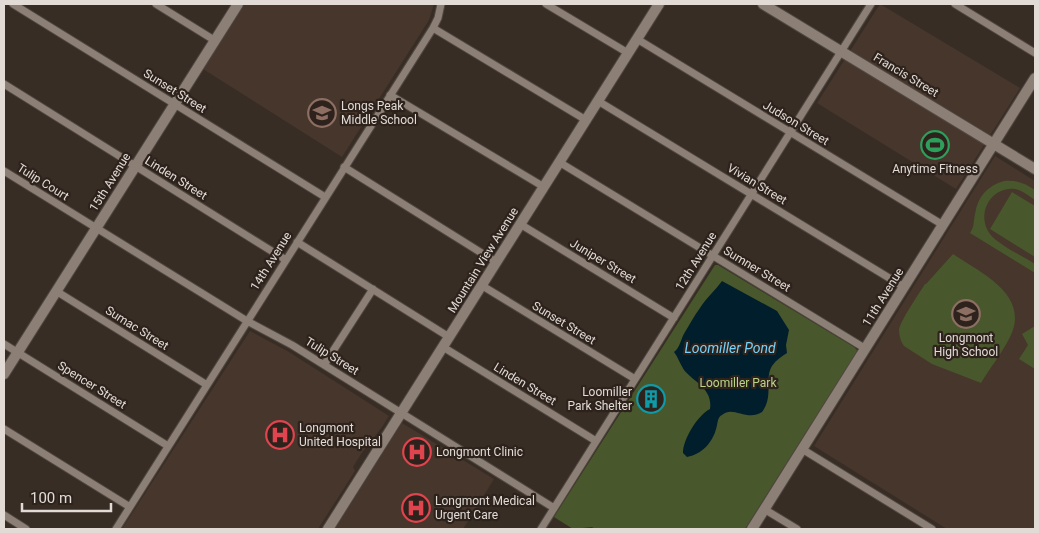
<svg xmlns="http://www.w3.org/2000/svg" width="1039" height="533" font-family="Roboto,sans-serif">
  <rect width="100%" height="100%" fill="#382d25"/>
  <path fill="#47362b" d="M245,4h189l-5,16 -87,137 -139,-88z
    M880,4l140,84 -64,101 -139,-86z
    M995,156l40,25v348h-88l-133,-83z
    M250,331l39,21 100,64 -7,11 -21,27 -8,13 2,4 -37,58h-196z
    M402,423l92,56 -31,50h-128z"/>
  <path fill="#49572c" d="M1004,181c13,-1 21,2 31,9v10c-6,-4 -13,-10 -20,-11 -23,-3 -38,23 -27,42 6,12 35,25 47,33v9l-65,-40c5,-8 3,-10 5,-19 3,-18 12,-28 29,-33z
    M1012,192l23,14v51l-45,-28z
    M953,254c28,19 78,41 57,83 -8,16 -20,31 -29,46l-49,-19 -28,-18c-3,-4 -5,-10 -5,-16 1,-9 21,-38 26,-46h1z
    M715,265h3l136,82 3,3 -1,3 -111,176h-150l-3,-2 -19,2 -19,-12z
    M1035,326v43l-16,-10 9,-14 -6,-11z"/>
  <path fill="#001e2b" d="M722,281l55,30 12,19 -3,15 1,8c-5,3 -11,7 -15,13 -8,13 2,30 -10,46 -15,10 -29,-7 -40,3 -4,2 -4,6 -5,10 -3,16 -14,29 -30,32l-4,-4c0,-14 15,-38 27,-44 3,-20 -15,-26 -26,-39 -4,-6 -6,-13 -10,-18 6,-4 7,-14 11,-20 5,-8 9,-16 15,-24 6,-10 15,-17 22,-27z"/>
  <g fill="none" stroke-linecap="round" stroke-linejoin="round">
    <defs>
      <path id="street" d="M13,4l312,193
        M156,4l58,36
        M546,4l82,49
        M955,4l80,49
        M433,28l153,92
        M637,39l306,186
        M4,84l282,176
        M390,95l154,92
        M598,101l306,186
        M559,162l307,187
        M344,167l152,95
        M4,171l243,150 45,24 262,163
        M520,224l154,94
        M297,242l152,95
        M481,285l154,94
        M56,291l151,94
        M4,344l164,102
        M443,347l153,94
        M324,365l49,-76
        M4,429l126,78
        M802,449l130,80
        M764,509l33,20
        M4,515l22,14
        M116,529l317,-501 5,-10 3,-14
        M541,529l330,-525"/>
      <path id="secondary" d="M763,4l272,165
        M4,374l234,-370
        M328,529l331,-525
        M752,529l283,-451"/>
    </defs>
    <use href="#street" stroke="#514842" stroke-width="9"/>
    <use href="#secondary" stroke="#514842" stroke-width="12"/>
    <use href="#street" stroke="#8c7f76" stroke-width="7"/>
    <use href="#secondary" stroke="#8c7f76" stroke-width="10"/>
  </g>
  <defs>
    <symbol id="school-ring" viewBox="-11 -11 22 22"><circle r="9.5" fill="#2e231c" stroke="#8d6e63" stroke-width="1.5"/><path d="M0-5L7-2L0 1L-7-2ZM-4 1L0 2.5L4 1V4Q0 6-4 4Z" fill="#8d6e63"/></symbol>
    <symbol id="stadium-ring" viewBox="-11 -11 22 22"><circle r="9.5" fill="#2e231c" stroke="#2e9e5b" stroke-width="1.5"/><path d="M0-5a6.5 5 0 1 0 0 10a6.5 5 0 1 0 0-10ZM-3.5-1.8h7v3.6h-7Z" fill="#2e9e5b"/></symbol>
    <symbol id="building-ring" viewBox="-11 -11 22 22"><circle r="9.5" fill="#2e231c" stroke="#0f9aa8" stroke-width="1.5"/><path d="M-4-6H4V6H1V3H-1V6H-4ZM-2.5-4.3h1.7v1.8h-1.7ZM.8-4.3h1.7v1.8H.8ZM-2.5-1h1.7V.8h-1.7ZM.8-1h1.7V.8H.8Z" fill="#0f9aa8"/></symbol>
    <symbol id="hospital-ring" viewBox="-11 -11 22 22"><circle r="9.5" fill="#2e231c" stroke="#e0444e" stroke-width="1.5"/><path d="M-5-5h3v3.5h4V-5h3V5h-3V1.5h-4V5h-3Z" fill="#e0444e"/></symbol>
  </defs>
  <g fill-rule="evenodd">
    <use href="#school-ring" x="306" y="97" width="32" height="32"/>
    <use href="#stadium-ring" x="919" y="129" width="32" height="32"/>
    <use href="#school-ring" x="950" y="298" width="32" height="32"/>
    <use href="#building-ring" x="635" y="383" width="32" height="32"/>
    <use href="#hospital-ring" x="264" y="419" width="32" height="32"/>
    <use href="#hospital-ring" x="401" y="436" width="32" height="32"/>
    <use href="#hospital-ring" x="400" y="492" width="32" height="32"/>
  </g>
  <g text-anchor="middle" dominant-baseline="central" stroke-width="4.5" stroke-linejoin="round" paint-order="stroke">
    <g font-size="12" fill="#e1dad5" stroke="#2e231c">
      <text transform="translate(906 75) rotate(31)">Francis Street</text>
      <text transform="translate(175 91) rotate(32)">Sunset Street</text>
      <text transform="translate(796 123) rotate(31)">Judson Street</text>
      <text transform="translate(176 178) rotate(32)">Linden Street</text>
      <text transform="translate(43 182) rotate(32)">Tulip Court</text>
      <text transform="translate(110 182) rotate(-58)">15th Avenue</text>
      <text transform="translate(757 184) rotate(31)">Vivian Street</text>
      <text transform="translate(483 260) rotate(-58)">Mountain View Avenue</text>
      <text transform="translate(271 261) rotate(-58)">14th Avenue</text>
      <text transform="translate(603 261) rotate(31)">Juniper Street</text>
      <text transform="translate(696 261) rotate(-58)">12th Avenue</text>
      <text transform="translate(757 269) rotate(31)">Sumner Street</text>
      <text transform="translate(883 297) rotate(-58)">11th Avenue</text>
      <text transform="translate(564 323) rotate(31)">Sunset Street</text>
      <text transform="translate(137 328) rotate(32)">Sumac Street</text>
      <text transform="translate(332 356) rotate(32)">Tulip Street</text>
      <text transform="translate(525 384) rotate(31)">Linden Street</text>
      <text transform="translate(92 385) rotate(32)">Spencer Street</text>
    </g>
    <g font-size="12" fill="#e1dad5" stroke="#2e231c" text-anchor="start">
      <text x="341" y="106">Longs Peak<tspan x="341" dy="14">Middle School</tspan></text>
      <text x="935" y="169" text-anchor="middle">Anytime Fitness</text>
      <text x="966" y="338" text-anchor="middle">Longmont<tspan x="966" dy="14">High School</tspan></text>
      <text x="632" y="392" text-anchor="end">Loomiller<tspan x="632" dy="14">Park Shelter</tspan></text>
      <text x="299" y="428">Longmont<tspan x="299" dy="14">United Hospital</tspan></text>
      <text x="436" y="452">Longmont Clinic</text>
      <text x="435" y="501">Longmont Medical<tspan x="435" dy="14">Urgent Care</tspan></text>
    </g>
    <g font-size="12" fill="#bad487" stroke="#2e231c">
      <text x="738" y="383">Loomiller Park</text>
    </g>
    <g font-size="14" font-style="italic" fill="#75d3fb" stroke="#2e231c">
      <text x="730" y="348">Loomiller Pond</text>
    </g>
  </g>
  <rect width="1039" height="533" fill="none" stroke="#e1dad5" stroke-width="10"/>
  <path d="M22 503v8h89v-8" fill="none" stroke="#e1dad5" stroke-width="2.5"/>
  <text x="30" y="503" font-size="15" fill="#e1dad5" stroke="#2e231c" stroke-width="4" paint-order="stroke">100 m</text>
</svg>
